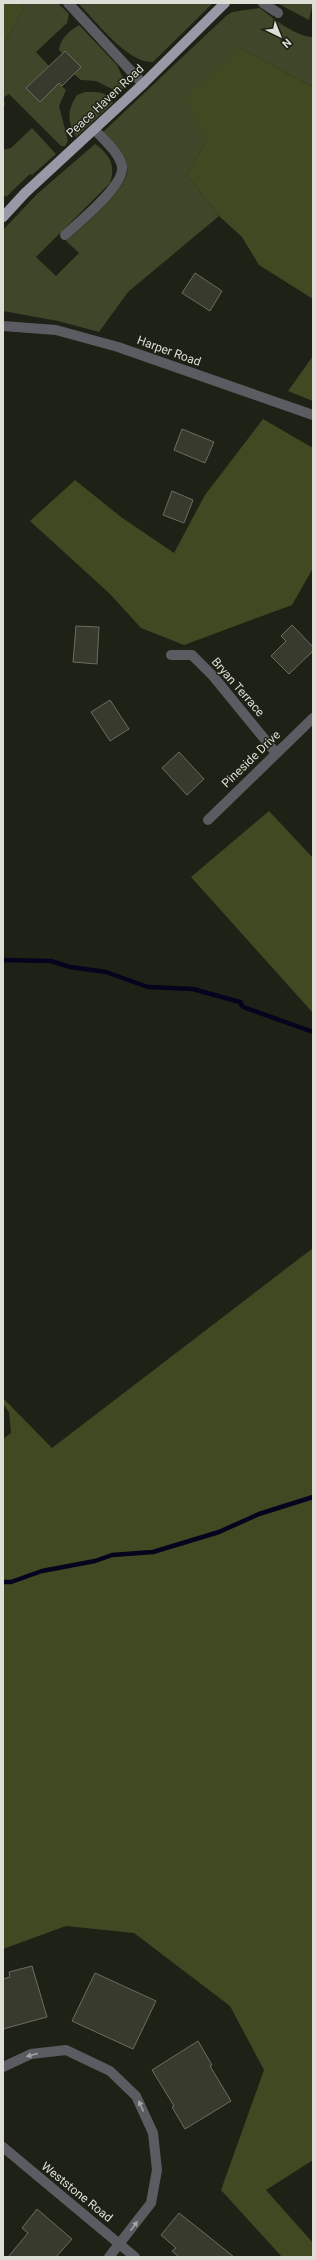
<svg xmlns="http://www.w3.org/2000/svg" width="316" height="2260" font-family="Roboto,sans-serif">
  <rect width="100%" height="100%" fill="#1e2115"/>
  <path fill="#3f4629" d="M20,3h38l11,11 -2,9 -31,29 13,14 -23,22 14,14 19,-19 7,7 -7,16 9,35 -3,5h-4l-52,-52 -6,4 2,6 -2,5v-64l20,-35z
    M78,3h135l-60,59c-25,2 -58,-42 -75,-59z
    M277,3h36l-4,17z
    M260,8c14,11 34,28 53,29v50l-73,-39 -34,94 -19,33 32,41 -91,76 -29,40 -41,-11 -55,-10v-81l34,-36 58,-50c15,11 21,21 15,39l-74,74 20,19 23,-23 -13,-12c14,-12 66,-56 61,-73 -3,-13 -16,-25 -24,-36l123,-116 6,-4z
    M79,25l38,40 8,18 -3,7h-8l-18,-9 -15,-1 -7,-6 6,-7 -15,-16 -3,2 -3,-3c1,-11 11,-20 20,-25z
    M85,92c12,0 23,-1 28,11l-37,34c-9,-15 -9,-27 1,-42z
    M32,128l24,26 -24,21 -2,-1 -24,23 -3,-2v-45l8,-2z"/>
  <path fill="#414922" d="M3,3h17l3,7 -20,35z
    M240,48l73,39v212l-54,-34 -17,-28 -23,-21 -32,-41 19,-33 -21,-44z
    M313,356v45l-25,-10z
    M263,419l50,29v120l-21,37 -108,40 -43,-17 -31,-34 -80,-73 45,-41 46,37 53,36 31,-58z
    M269,811l44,47v155l-122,-136z
    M313,1248v912l-47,30 47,53v14h-31l-61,-67 43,-120 -34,-64 -96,-73 -68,-7 -63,23v-510l8,-6 -2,-21 -6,-8v-6l49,50z"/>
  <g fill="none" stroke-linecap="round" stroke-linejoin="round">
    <path stroke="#06031e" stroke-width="4.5" d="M3,960l48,1 19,6 36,5 42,15 45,2 47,13 3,5 70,25
      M3,1582h8l31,-11 53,-10 17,-6 41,-3 66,-20 40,-18 54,-17"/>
  </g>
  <path fill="#373a2d" stroke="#6a6e5f" d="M65,51l16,16 -19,19 -3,-3 -19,19 -14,-14z
    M195,273l27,18 -12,20 -28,-18z
    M182,429l32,13 -9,21 -31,-13z
    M172,491l21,9 -9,23 -21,-8z
    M292,625l21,22v4l-24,23 -18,-18 15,-15 -5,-5z
    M76,626l23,1 -2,37 -24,-2z
    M110,700l19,29 -19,12 -19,-29z
    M179,752l25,27 -17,16 -25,-27z
    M32,1966l15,51 -44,12v-50l7,-2 -1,-5z
    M95,1973l61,28 -23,48 -61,-28z
    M198,2041l14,24 -2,1 21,35 -46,28 -13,-22 2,-1 -22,-36z
    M37,2209l35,30 -16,18h-48l20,-24 -6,-5z
    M179,2213l34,27 21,17h-55l-7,-6 4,-3 -15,-13z"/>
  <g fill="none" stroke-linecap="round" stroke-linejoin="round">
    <path stroke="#5b5c62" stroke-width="10" d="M68,3l75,81
      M263,3l15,10
      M65,235c14,-13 59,-49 57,-68 -2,-14 -19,-28 -28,-38
      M3,326l53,4 62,17 195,68
      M171,655h21l21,21 63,77
      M208,820l105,-102
      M3,2067l28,-13 35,-4 44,21 26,25 17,37 4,37 -6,33 -42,54
      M3,2147l132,110"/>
    <path stroke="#9799a6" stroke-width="10" d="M3,217l22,-24 118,-109 82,-81"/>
  </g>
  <defs><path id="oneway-solid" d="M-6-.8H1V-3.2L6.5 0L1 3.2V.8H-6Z"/></defs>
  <g fill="#a2a4a2">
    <use href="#oneway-solid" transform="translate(32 2055) rotate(165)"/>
    <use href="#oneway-solid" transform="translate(141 2106) rotate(-114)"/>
    <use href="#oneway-solid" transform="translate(134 2226) rotate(-53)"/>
  </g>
  <g text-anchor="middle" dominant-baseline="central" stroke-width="3" stroke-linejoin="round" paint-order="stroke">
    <g font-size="12" fill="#dddfd7" stroke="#1e2115">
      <text transform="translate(105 101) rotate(-43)">Peace Haven Road</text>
      <text transform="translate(169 351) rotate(20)">Harper Road</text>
      <text transform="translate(238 687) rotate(49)">Bryan Terrace</text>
      <text transform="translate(251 759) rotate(-44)">Pineside Drive</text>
      <text transform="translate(77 2192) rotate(39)">Weststone Road</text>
    </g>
  </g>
  <rect width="316" height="2260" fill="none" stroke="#dddfd7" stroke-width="8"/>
  <g transform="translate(280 36) rotate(137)" stroke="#1e2115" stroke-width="3" paint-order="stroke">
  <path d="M0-3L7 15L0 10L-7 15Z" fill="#dddfd7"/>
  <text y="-6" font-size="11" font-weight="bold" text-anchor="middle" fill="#dddfd7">N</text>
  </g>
</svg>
